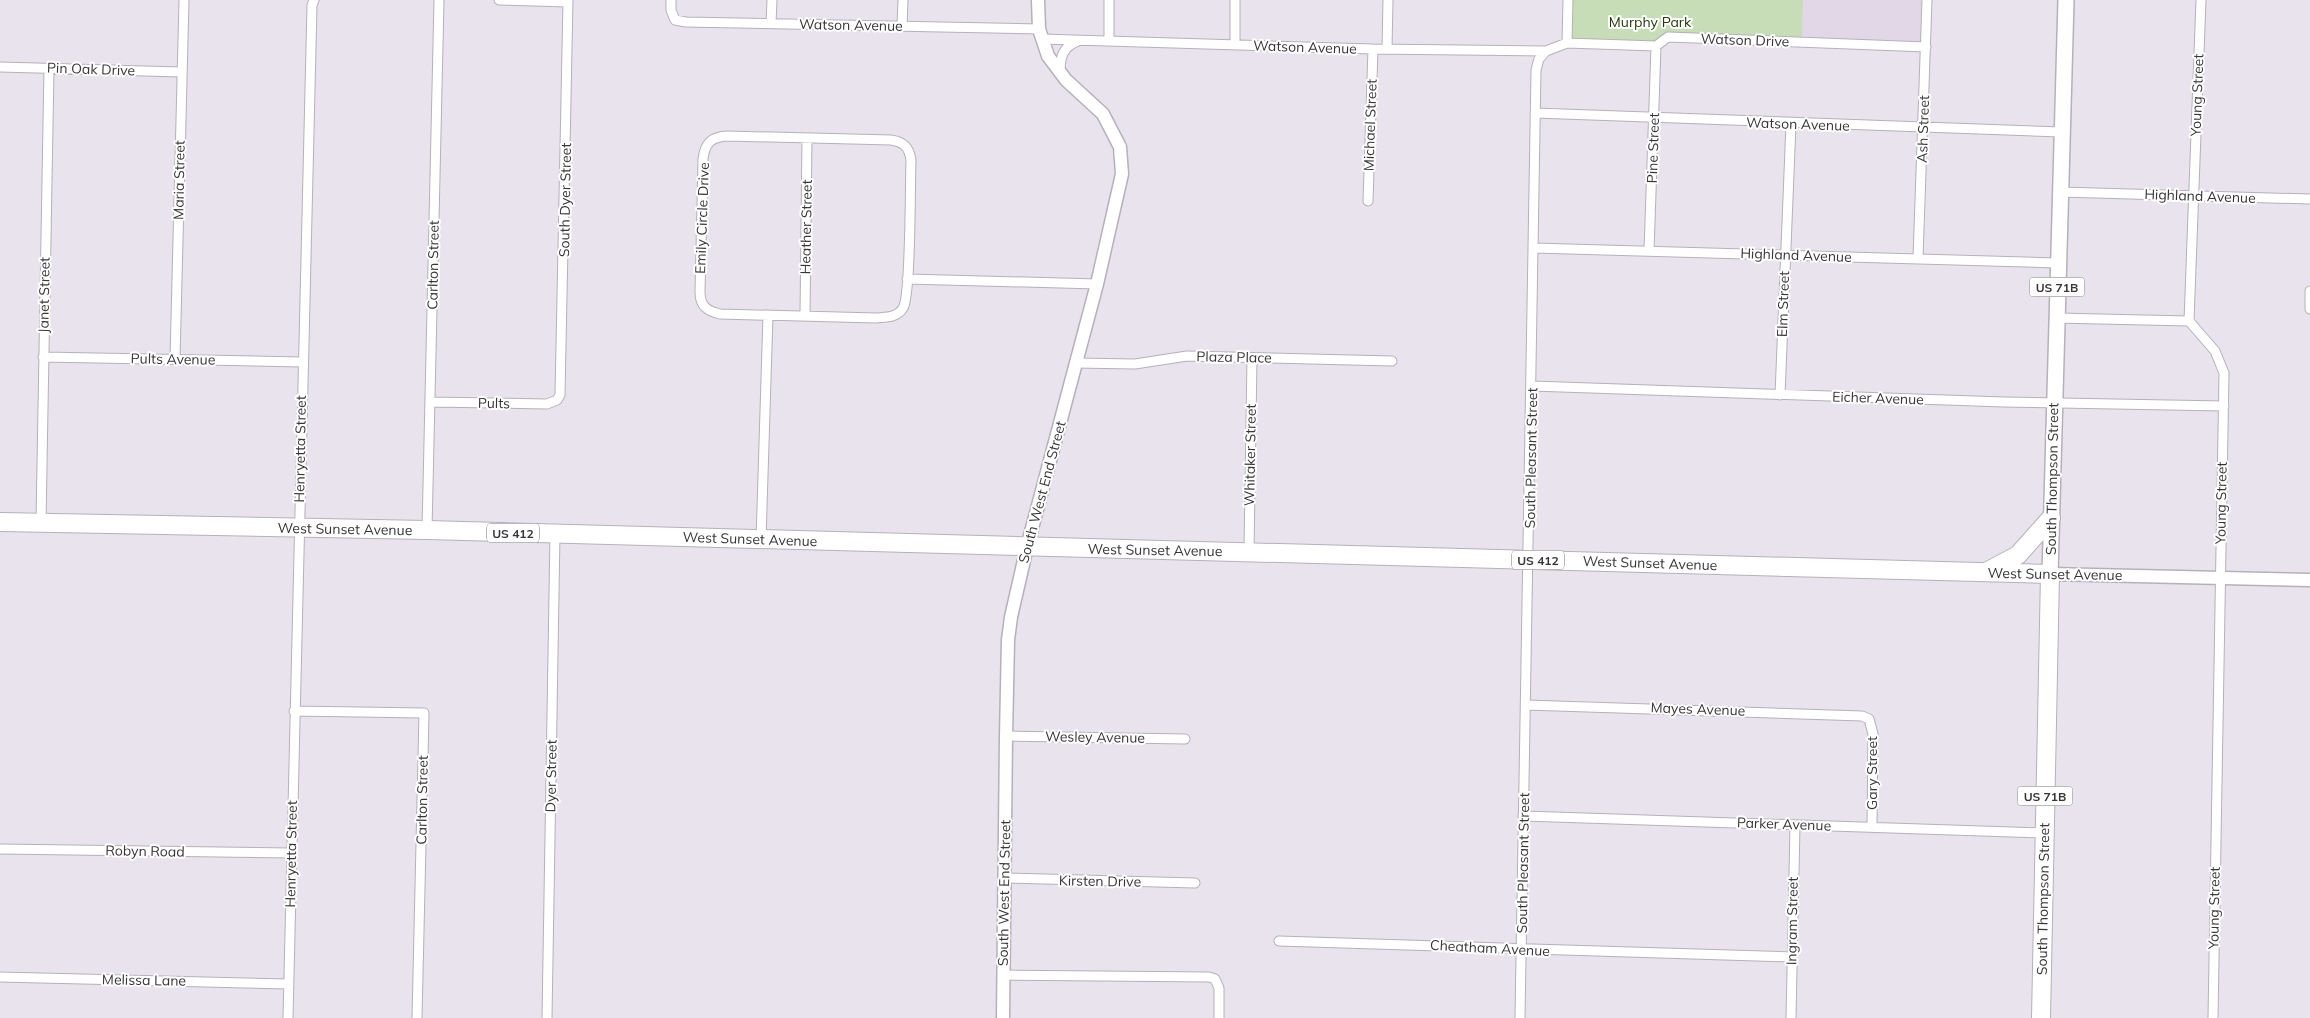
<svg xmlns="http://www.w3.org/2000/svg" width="2310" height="1018" font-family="Mulish,sans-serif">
  <rect width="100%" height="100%" fill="#e9e3ed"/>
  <path fill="#e1d7e7" d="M1803,0h124l-1,47 -124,-5z"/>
  <path fill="#c7ddb7" d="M1568,0h235l-1,42 -134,-5 -12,9 -89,-3z"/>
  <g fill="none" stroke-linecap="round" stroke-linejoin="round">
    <defs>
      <path id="street" d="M499,0l69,2
        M671,0v10l4,10 11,2 353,7
        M2201,0l-12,321 26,30 9,22 -11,645
        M771,23l1,-23
        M902,26l1,-26
        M1041,39l332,10 173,2 21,-8 89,3 12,-9 258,10
        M1109,40v-40
        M1567,43l1,-43
        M1235,45v-45
        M1387,49l1,-49
        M0,67l181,5
        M1060,73c0,-15 2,-26 18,-32
        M1535,113l526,19
        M727,136l164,4c13,2 18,7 20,20 -1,22 0,136 -8,148 -6,10 -17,9 -27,10l-156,-4c-13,-3 -20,-8 -20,-22l3,-133c2,-16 8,-22 24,-23z
        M2060,192l250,7
        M1368,201l5,-152
        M1534,248l524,15
        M1649,251l7,-205
        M1918,258l9,-258
        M907,279l190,5
        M2310,291v18
        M805,316l2,-178
        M2056,318l133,3
        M43,357l259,5
        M175,359l9,-359
        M1076,363l59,1 52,-8 205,5
        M1532,386l472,16 220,4
        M1780,395l11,-271
        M430,402l117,2 10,-4 3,-5 8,-395
        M41,522l8,-454
        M427,530l12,-530
        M761,540l7,-225
        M1249,552l3,-194
        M1526,705l336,11 7,3 4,15 -1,93
        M294,711l130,2 -7,305
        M1006,736l179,3
        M1523,816l521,17
        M0,849l291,4
        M1004,878l191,5
        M1279,941l513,16
        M1003,975l206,2 6,2 4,9v30
        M0,977l289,7
        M288,1018l24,-1013 2,-5
        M547,1018l8,-484
        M1520,1018l16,-948 3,-11 7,-8
        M1791,1018l4,-193"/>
      <path id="secondary" d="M2050,574l260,6
        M1003,1018l3,-282 2,-96 3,-23 16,-70 70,-263 25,-110 -2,-27 -17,-33 -37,-34 -18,-24 -9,-27 -1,-29"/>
      <path id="primary" d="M2050,574l16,-574"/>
      <path id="highway" d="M0,522l427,8 1623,44 -9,444
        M1988,571l30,-16 33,-37"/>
    </defs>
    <use href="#street" stroke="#b6b0ba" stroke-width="11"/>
    <use href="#secondary" stroke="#b6b0ba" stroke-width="15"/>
    <use href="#primary" stroke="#b6b0ba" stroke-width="18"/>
    <use href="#highway" stroke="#b6b0ba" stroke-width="20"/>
    <use href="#street" stroke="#fff" stroke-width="9"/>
    <use href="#secondary" stroke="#fff" stroke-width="12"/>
    <use href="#primary" stroke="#fff" stroke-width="15"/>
    <use href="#highway" stroke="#fff" stroke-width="18"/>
  </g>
  <g text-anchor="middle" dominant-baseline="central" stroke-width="4" stroke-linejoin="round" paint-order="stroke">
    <g fill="#fff" stroke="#747274" stroke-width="1">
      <rect x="2029.5" y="277.5" width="55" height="19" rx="4"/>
      <rect x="487" y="523.5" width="52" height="19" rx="4"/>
      <rect x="1512" y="550.5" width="52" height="19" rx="4"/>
      <rect x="2017.5" y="786.5" width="55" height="19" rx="4"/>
    </g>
    <g font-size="12" font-weight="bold" fill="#383539">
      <text x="2057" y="287">US 71B</text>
      <text x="513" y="533">US 412</text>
      <text x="1538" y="560">US 412</text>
      <text x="2045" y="796">US 71B</text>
    </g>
    <g font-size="14" fill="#23390c" stroke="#fff">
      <text x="1650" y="22">Murphy Park</text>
    </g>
    <g font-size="14" fill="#383539" stroke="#fff">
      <text transform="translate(851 25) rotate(1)">Watson Avenue</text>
      <text transform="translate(1745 40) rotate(2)">Watson Drive</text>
      <text transform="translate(1305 47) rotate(2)">Watson Avenue</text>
      <text transform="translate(91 69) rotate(2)">Pin Oak Drive</text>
      <text transform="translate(2197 95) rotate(-88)">Young Street</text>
      <text transform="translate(1798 124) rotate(2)">Watson Avenue</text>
      <text transform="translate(1370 125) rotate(-88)">Michael Street</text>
      <text transform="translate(1923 129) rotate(-88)">Ash Street</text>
      <text transform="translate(1653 148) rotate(-88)">Pine Street</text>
      <text transform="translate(179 180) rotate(-89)">Maria Street</text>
      <text transform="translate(2200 196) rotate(2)">Highland Avenue</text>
      <text transform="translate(565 200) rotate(-89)">South Dyer Street</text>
      <text transform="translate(702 218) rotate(-88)">Emily Circle Drive</text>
      <text transform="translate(806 227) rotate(-89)">Heather Street</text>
      <text transform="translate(1796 255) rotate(2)">Highland Avenue</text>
      <text transform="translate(433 265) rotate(-89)">Carlton Street</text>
      <text transform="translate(44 295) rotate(-89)">Janet Street</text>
      <text transform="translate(1783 304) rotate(-88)">Elm Street</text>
      <text transform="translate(1234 357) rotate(1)">Plaza Place</text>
      <text transform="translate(173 359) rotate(1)">Pults Avenue</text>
      <text transform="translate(1878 398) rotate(2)">Eicher Avenue</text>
      <text transform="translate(494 403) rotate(1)">Pults</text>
      <text transform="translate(300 449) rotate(-89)">Henryetta Street</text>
      <text transform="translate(1250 455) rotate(-89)">Whitaker Street</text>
      <text transform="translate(1531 458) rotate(-89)">South Pleasant Street</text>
      <text transform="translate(2052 479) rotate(-89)">South Thompson Street</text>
      <text transform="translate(1042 492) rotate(-75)">South West End Street</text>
      <text transform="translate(2221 503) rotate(-89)">Young Street</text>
      <text transform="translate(345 529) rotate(1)">West Sunset Avenue</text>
      <text transform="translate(750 539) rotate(2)">West Sunset Avenue</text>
      <text transform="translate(1155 550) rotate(1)">West Sunset Avenue</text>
      <text transform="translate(1650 563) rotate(2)">West Sunset Avenue</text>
      <text transform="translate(2055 574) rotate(1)">West Sunset Avenue</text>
      <text transform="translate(1698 709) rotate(2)">Mayes Avenue</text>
      <text transform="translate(1095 737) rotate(1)">Wesley Avenue</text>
      <text transform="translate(1872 773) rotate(-90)">Gary Street</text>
      <text transform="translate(551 776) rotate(-89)">Dyer Street</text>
      <text transform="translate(422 800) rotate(-89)">Carlton Street</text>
      <text transform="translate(1784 824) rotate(2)">Parker Avenue</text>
      <text transform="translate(145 851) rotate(1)">Robyn Road</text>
      <text transform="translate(291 854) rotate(-89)">Henryetta Street</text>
      <text transform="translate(1523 863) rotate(-89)">South Pleasant Street</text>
      <text transform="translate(1100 881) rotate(1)">Kirsten Drive</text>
      <text transform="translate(1004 893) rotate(-89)">South West End Street</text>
      <text transform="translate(2043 899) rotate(-89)">South Thompson Street</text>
      <text transform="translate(2214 908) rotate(-89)">Young Street</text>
      <text transform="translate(1792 921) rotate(-89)">Ingram Street</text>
      <text transform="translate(1490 948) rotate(3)">Cheatham Avenue</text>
      <text transform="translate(144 980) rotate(1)">Melissa Lane</text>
    </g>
  </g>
</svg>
